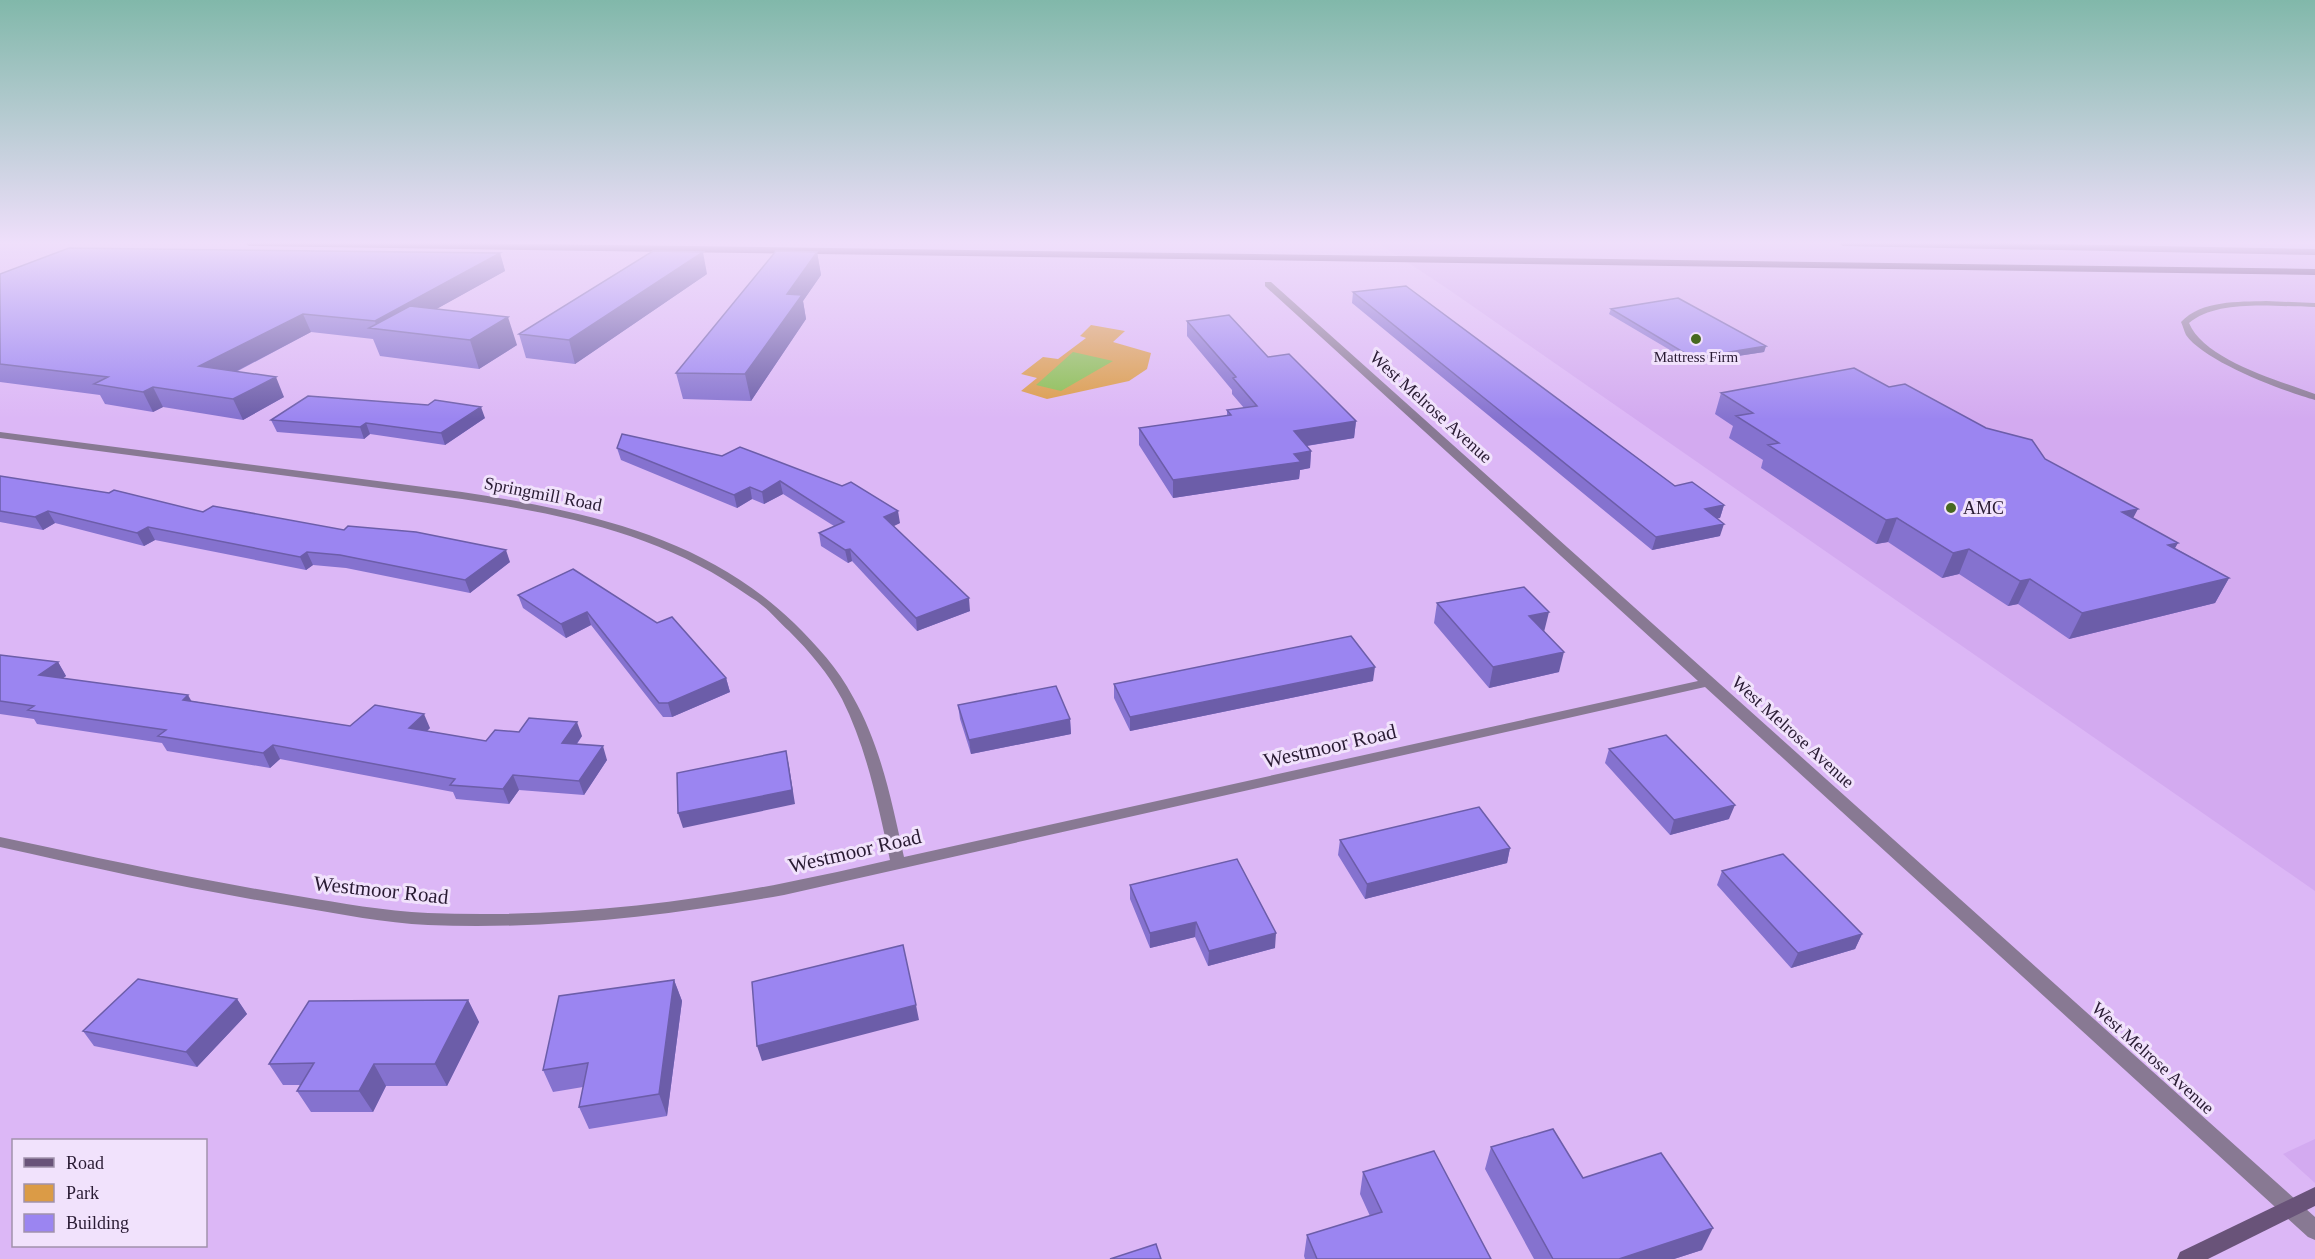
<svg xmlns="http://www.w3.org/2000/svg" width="2315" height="1259" font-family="Georgia,serif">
  <rect width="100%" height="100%" fill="#dcb7f6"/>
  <path fill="#d3aaf0" d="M1378,243h937v648l-870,-604z
    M2315,1139v44l-32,-29z"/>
  <path fill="#db9b46" d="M1091,325l34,6 -12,11 38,11 -4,16 -18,12 -82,18 -26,-8 16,-13 -16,-4 22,-17 15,2 28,-21 -6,-2z"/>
  <path fill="#87be4c" d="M1073,352l40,9 -52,30 -25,-6z"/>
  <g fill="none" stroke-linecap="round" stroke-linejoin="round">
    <path fill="#887993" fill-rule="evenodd" d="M1265,282h6l1044,935v23l-7,-3 -603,-550 -921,208c-117,21 -237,35 -356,30 -44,-2 -87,-11 -130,-18 -100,-16 -199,-38 -298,-60v-10c99,21 198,43 298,59 43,7 86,15 130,17 118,5 240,-7 356,-30 35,-7 71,-15 106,-23 -12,-55 -23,-111 -48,-161 -14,-26 -32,-47 -53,-68 -9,-8 -17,-18 -26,-25 -8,-7 -18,-12 -26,-18 -83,-56 -178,-74 -275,-89l-462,-61v-6l462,60c121,19 241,43 332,131 23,23 44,45 59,74 28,49 39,106 51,160l794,-176 -433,-395z"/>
    <path fill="#887993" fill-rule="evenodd" d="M2266,301l49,2v4c-36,0 -97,-9 -126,16 15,37 91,58 126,71v6c-32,-9 -110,-38 -129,-65 -2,-4 -3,-9 -5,-13 21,-22 57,-20 85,-21z"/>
    <path fill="#695379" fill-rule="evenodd" d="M2315,1187v19l-107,53h-31l3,-7z"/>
    <path fill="#402054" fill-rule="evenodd" d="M244,243h231l1840,26v6l-2066,-29z
      M1838,243h171l306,6v6l-472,-9z"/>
  </g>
  <path fill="#8572cf" d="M817,252l4,23 -18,26 3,18 -55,82 -68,-2 -7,-26z
    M500,253l5,18 -69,38 81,36 -38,24 -99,-13 -7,-17 -62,-7 -75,40 48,25 -41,23 -80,-13 -10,5 -48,-8 -5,-9 -100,-13v-108z
    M707,274l-132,90 -49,-6 -7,-24z
    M1353,292l322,194 49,19 -4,13h-3l3,18 -68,14 -300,-247z
    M1611,309l155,37 -2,6 -72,11 -83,-49z
    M1187,321l81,36 88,64 -2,17 -47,8 4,5 -1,17 -10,2 -1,9 -126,19 -34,-53v-17l88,-12v-6l17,-2 -12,-14v-4l-45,-54z
    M1889,387l156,72 88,59 42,30 54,30 -14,25 -146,36 -51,-35 -10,2 -49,-32 -17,4 -54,-36 -12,2 -115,-76 2,-8 -34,-22 4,-12 -18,-12 6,-21z
    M428,405l57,13 -40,27 -75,-11 -6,5 -87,-7 -6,-12z
    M617,448l105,8 178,67 -7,3 77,85 -53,20 -65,-70 -4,2 -27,-17 -2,-13 15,-7 -51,-32 -19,10 -12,-5 -15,9 -116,-48z
    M0,476l203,36 307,50 -40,31 -124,-25 -33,-3 -7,5 -151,-30 -11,6 -89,-23 -12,7 -43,-8z
    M573,569l153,109 4,14 -58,25h-9l-72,-92 -25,13 -43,-30 -5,-13z
    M1437,603l107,29 15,40 -70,16 -55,-65z
    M0,655l58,7 8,14 -3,2 129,23 158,25 80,2 -3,3 59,10 96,-5 -5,8 30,16 -23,35 -65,-5 -10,14 -53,-5 -3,-7 -173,-33 -10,9 -103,-17 -5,-8 -125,-19 -3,-5 -34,-5z
    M1373,681l-243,50 -16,-33v-14z
    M958,705l112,14 1,15 -100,20 -11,-35z
    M1609,749l120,70 -59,16 -65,-72z
    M1340,840l170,8 -3,15 -142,36 -27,-44z
    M1722,871l140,63 -7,15 -64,19 -74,-83z
    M1130,885l145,63 -67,18 -13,-29 -45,11 -20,-49z
    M674,980l8,21 -15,115 -78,13 -10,-22 4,-20 -30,5 -10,-22z
    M237,999l10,15 -50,53 -103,-21 -11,-15z
    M468,1000l11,22 -32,64h-61l-13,26h-62l-14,-21 3,-6h-17l-14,-21z
    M1491,1147l92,31 119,72 -28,9h-140l-49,-90z
    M1363,1172l128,87h-186l-1,-3 3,-21 63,-19 -10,-22z"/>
  <path fill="#6c5da9" d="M703,252l4,22 -132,90 -6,-24z
    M817,252l4,23 -18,26 3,18 -55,82 -6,-27 42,-80z
    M500,253l5,18 -108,60 -20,-2 -2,-8z
    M303,314l8,18 -103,54 -9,-20z
    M508,317l9,28 -38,24 -9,-29z
    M1766,346l-2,6 -72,11 1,-5z
    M276,377l8,20 -41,23 -10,-21z
    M153,387l10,20 -10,5 -10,-20z
    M481,407l4,11 -40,27 -4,-12z
    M1356,421l-2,17 -61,10 1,-17z
    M366,423l4,11 -6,5 -4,-12z
    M1311,451l-1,17 -10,2 -1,9 -126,19v-18l121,-26z
    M780,481l3,13 -19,10 -2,-12z
    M750,487l2,12 -15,9 -3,-13z
    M1724,505l-4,13 -19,4 4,-13z
    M2138,509l-13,24 -3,-21z
    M48,511l7,12 -12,7 -8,-13z
    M898,511l2,12 -14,7 -2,-13z
    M1897,518l-9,24 -12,2 10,-24z
    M1724,524l-4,12 -68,14 4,-13z
    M148,527l7,13 -11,6 -7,-13z
    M2178,543l-14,24 4,-22z
    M850,549l2,12 -4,2 -3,-13z
    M1969,549l-10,25 -17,4 11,-25z
    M506,550l4,12 -40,31 -5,-13z
    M307,552l6,13 -7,5 -6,-13z
    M2229,578l-14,25 -146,36 13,-26z
    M2030,579l-12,25 -10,2 12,-25z
    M969,598l1,13 -53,20 -1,-13z
    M587,612l4,13 -25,13 -5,-14z
    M1549,612l-5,20 -15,-16z
    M1564,652l-5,20 -70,16 4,-21z
    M58,662l8,14 -18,13 -9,-14z
    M1375,667l-2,14 -243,50v-14z
    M726,678l4,14 -58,25 -4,-14z
    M188,695l8,14 -13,-9z
    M424,714l6,14 -15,14 -6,-14z
    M1070,719l1,15 -100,20 -2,-14z
    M577,722l5,14 -15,21 -5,-14z
    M273,745l7,14 -10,9 -7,-15z
    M603,746l4,14 -23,35 -5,-14z
    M786,751l3,15 6,38 -112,24 -5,-15z
    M513,775l6,15 -10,14 -6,-15z
    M1735,805l-6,14 -59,16 4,-15z
    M1510,848l-3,15 -142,36 2,-15z
    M1196,922l-1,15 -45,11v-15z
    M1276,933l-1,15 -67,18 1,-15z
    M1862,934l-7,15 -64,19 7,-15z
    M674,980l8,21 -15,115 -8,-22z
    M237,999l10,15 -50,53 -11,-15z
    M468,1000l11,22 -32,64 -12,-22z
    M916,1005l3,15 -157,41 -5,-15z
    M374,1064l12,22 -13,26 -14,-21z
    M1713,1228l-11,22 -28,9h-55z"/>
  <path fill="#9b85f1" stroke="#6c5da9" stroke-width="1.5" d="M69,248l431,5 -125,68 -72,-7 -104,52 77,11 -43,22 -80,-12 -10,5 -49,-8 14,-7 -108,-13v-90z
    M653,251l50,1 -134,88 -50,-6z
    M776,251l41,1 -30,42 15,1 -57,79 -69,-1z
    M1406,286l269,200 17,-4 32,23 -19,4 19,15 -68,13 -303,-245z
    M1678,298l88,48 -73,12 -82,-49z
    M410,306l98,11 -38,23 -101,-12z
    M1229,315l39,42 21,-3 67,67 -62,10 17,20 -17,3 7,8 -128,18 -34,-52 92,-13 -4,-5 30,-4 -24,-28 3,-1 -49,-56z
    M1854,368l35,19 16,-3 81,44 46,12 13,19 93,50 -16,3 56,31 -10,2 61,33 -147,35 -52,-34 -10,2 -51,-32 -16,4 -56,-35 -11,2 -118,-75 11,-2 -43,-27 17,-3 -32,-20z
    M308,396l120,9 7,-5 46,7 -40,26 -75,-10 -6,4 -89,-7z
    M622,434l100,22 18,-9 102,39 9,-4 47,29 -14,6 85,81 -53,20 -66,-69 -5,1 -26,-17 25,-11 -64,-41 -18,11 -12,-5 -16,8 -117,-47z
    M0,476l109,17 5,-3 89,22 10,-6 131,24 4,-4 68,6 90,18 -41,30 -125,-25 -33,-3 -7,5 -152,-30 -11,6 -89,-22 -13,6 -35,-6z
    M573,569l84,54 15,-6 54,61 -58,25h-9l-72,-91 -26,12 -43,-29z
    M1524,587l25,25 -20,4 35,36 -71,15 -56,-64z
    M1351,636l24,31 -245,50 -16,-33z
    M0,655l58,7 -19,13 149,20 -5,5 167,26 25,-21 49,9 -15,14 77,13 9,-11 24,2 10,-14 48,4 -15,21 41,3 -24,35 -66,-6 -10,14 -53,-4 5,-6 -182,-34 -10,8 -105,-17 8,-6 -138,-20 6,-4 -34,-5z
    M1056,686l14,33 -101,21 -11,-35z
    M1666,735l69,70 -61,15 -65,-71z
    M786,751l6,39 -114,23 -1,-40z
    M1479,807l31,41 -143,36 -27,-44z
    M1783,854l79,80 -64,19 -76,-82z
    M1237,859l39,74 -67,18 -13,-29 -46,11 -20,-48z
    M903,945l13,60 -159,41 -5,-64z
    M138,979l99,20 -51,53 -103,-21z
    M674,980l-15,114 -80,13 9,-44 -45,7 16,-74z
    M468,1000l-33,64h-61l-15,27h-62l17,-28 -45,1 40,-63z
    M1553,1129l30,49 78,-25 52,75 -94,31h-66l-62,-112z
    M1434,1151l57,108h-174l-10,-24 75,-23 -19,-40z
    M1156,1244l5,15h-51z"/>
  <linearGradient id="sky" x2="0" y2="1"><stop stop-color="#81b8aa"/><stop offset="0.58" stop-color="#efdffb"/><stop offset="1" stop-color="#efdffb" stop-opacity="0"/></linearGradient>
  <rect width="2315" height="419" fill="url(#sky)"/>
  <g fill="#476920" stroke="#f1e2fc" stroke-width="2">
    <circle cx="1696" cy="339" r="6"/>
    <circle cx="1951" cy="508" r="6"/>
  </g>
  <g text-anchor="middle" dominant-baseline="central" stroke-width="6" stroke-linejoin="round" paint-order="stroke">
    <g font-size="15" fill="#291b33" stroke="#f1e2fc">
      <text x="1696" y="357">Mattress Firm</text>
    </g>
    <g font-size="18" fill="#291b33" stroke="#f1e2fc">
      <text transform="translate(1431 407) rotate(42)">West Melrose Avenue</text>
      <text transform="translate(543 494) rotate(11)">Springmill Road</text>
      <text transform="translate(1793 732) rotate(42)">West Melrose Avenue</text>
      <text transform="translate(2153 1058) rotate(42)">West Melrose Avenue</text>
    </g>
    <g font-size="18" fill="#291b33" stroke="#f1e2fc" text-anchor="start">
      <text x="1963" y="508">AMC</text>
    </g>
    <g font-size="21" fill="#291b33" stroke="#f1e2fc">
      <text transform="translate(1330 746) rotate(-13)">Westmoor Road</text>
      <text transform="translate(855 851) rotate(-13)">Westmoor Road</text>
      <text transform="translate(381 890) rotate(6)">Westmoor Road</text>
    </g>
  </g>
  <rect x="12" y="1139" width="195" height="108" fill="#f1e2fc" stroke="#a192ac" stroke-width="1.5"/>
  <rect x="24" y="1158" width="30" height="9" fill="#695379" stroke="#a192ac" stroke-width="1.5"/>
  <text x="66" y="1169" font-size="18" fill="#291b33">Road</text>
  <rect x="24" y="1184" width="30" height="18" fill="#db9b46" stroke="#a192ac" stroke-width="1.5"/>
  <text x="66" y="1199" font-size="18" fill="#291b33">Park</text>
  <rect x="24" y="1214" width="30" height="18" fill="#9b85f1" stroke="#a192ac" stroke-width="1.5"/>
  <text x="66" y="1229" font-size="18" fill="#291b33">Building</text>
</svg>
